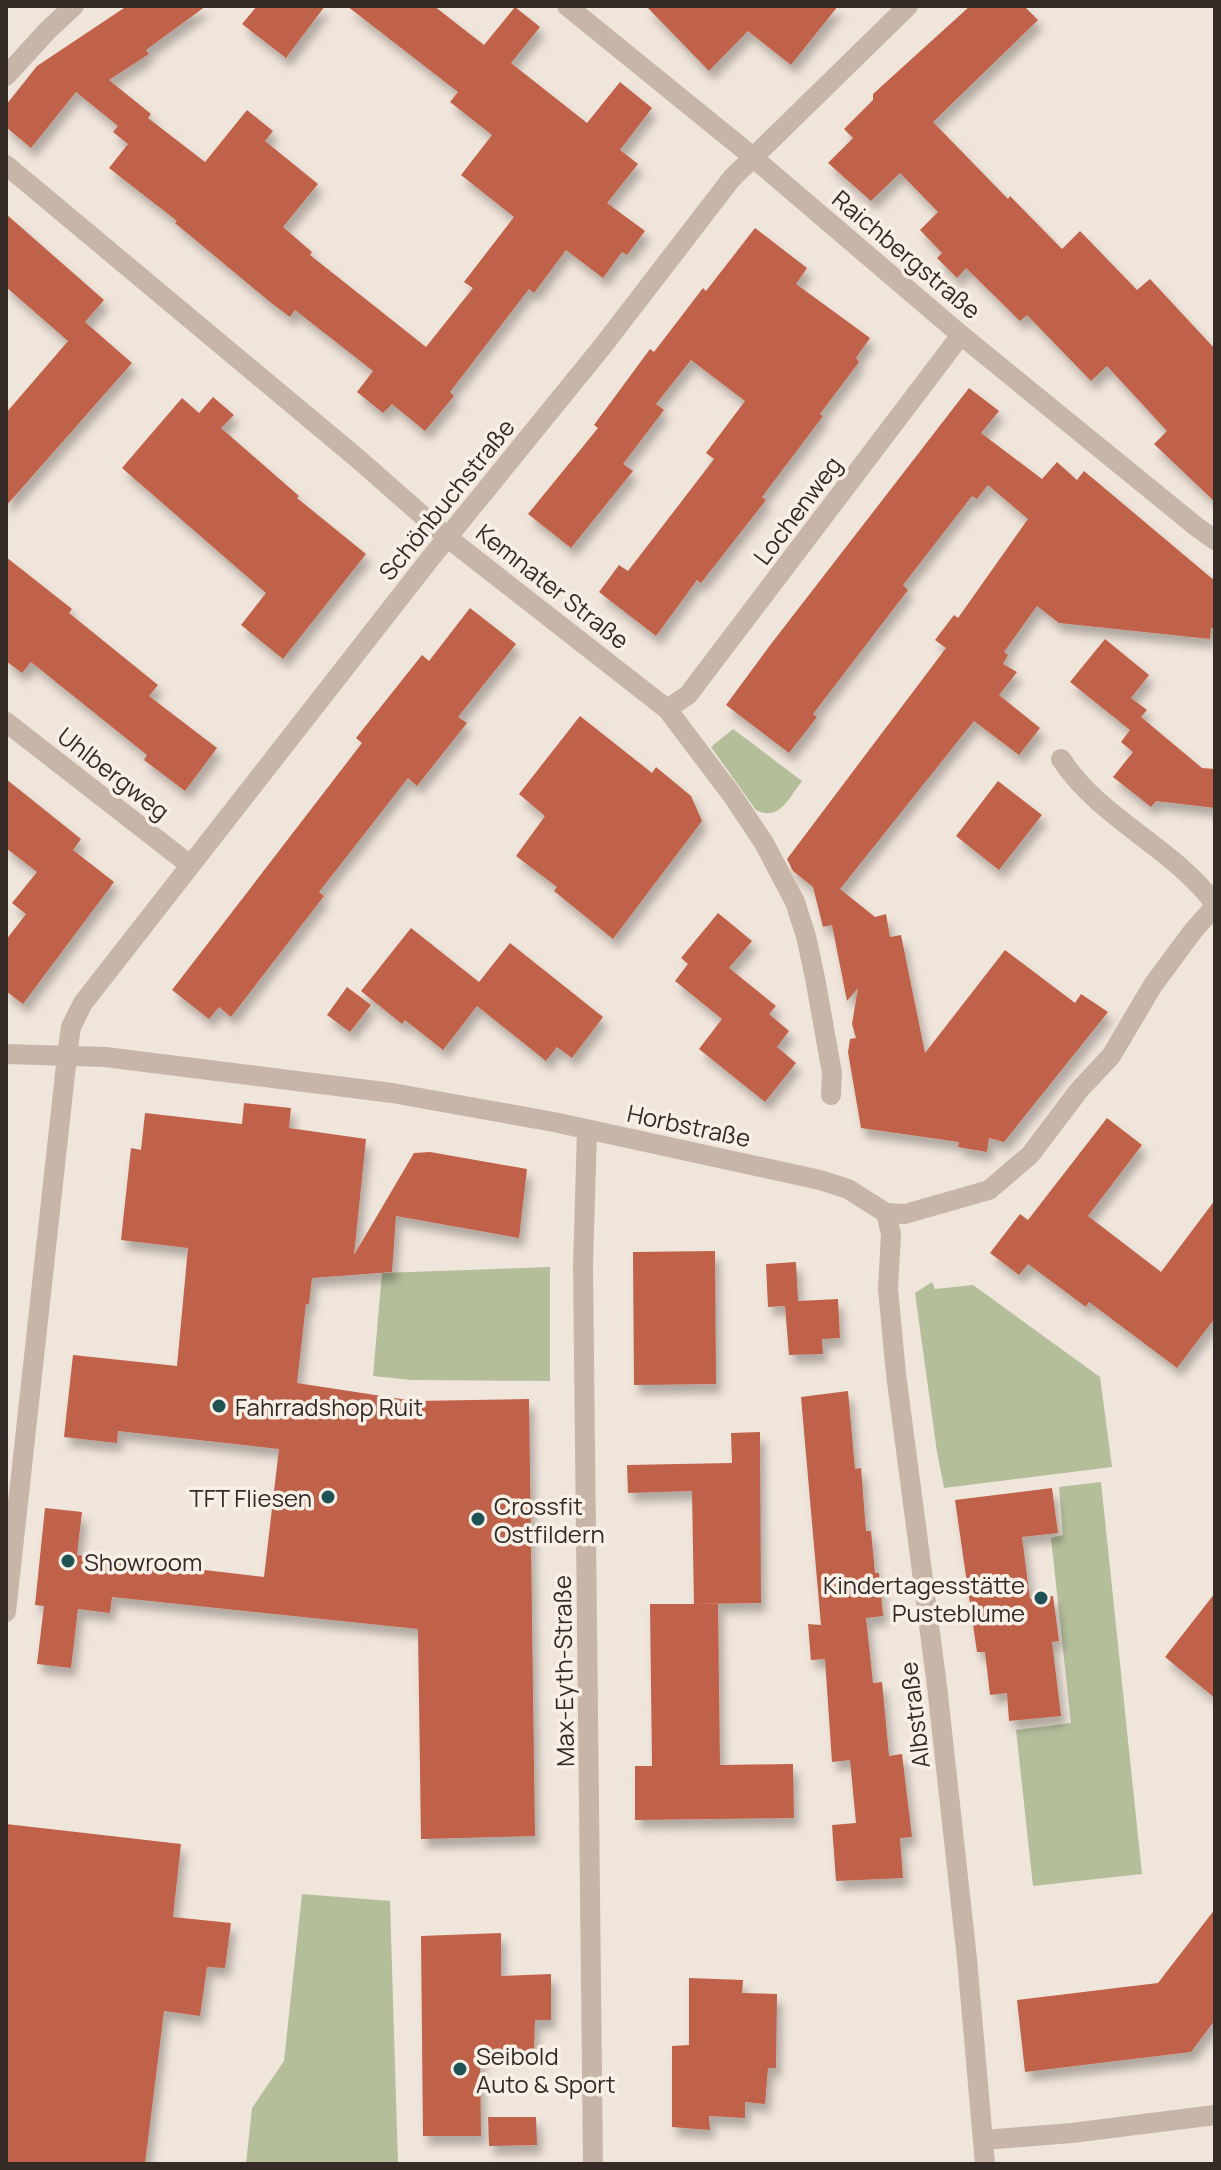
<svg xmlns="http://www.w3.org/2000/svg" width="1221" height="2170" font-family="Manrope,sans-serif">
  <defs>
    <filter id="shadow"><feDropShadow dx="5" dy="9" stdDeviation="4" flood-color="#0004"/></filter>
  </defs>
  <rect width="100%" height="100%" fill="#f0e5db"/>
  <path fill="#b4be9b" d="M733,729l69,52c-13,17 -23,41 -46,29l-45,-63z
    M550,1267v114l-138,-1 -39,-4 9,-103z
    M932,1282l3,7 38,-4 127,92 12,90 -168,21 -7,-36 -22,-159z
    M1101,1482l41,392 -109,12 -17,-156 55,-7 -20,-185 12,-3 -4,-48z
    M302,1894l88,7 8,263h-152l6,-56 32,-47z"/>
  <path fill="#bf624a" filter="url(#shadow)" d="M127,6h79l-60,44 3,4 -40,26 42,34 -3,4 57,44 42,-52 26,21 -8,10 53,43 -35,43 29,25 -2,3 116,92 47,-59 -9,-6 50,-65 -53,-42 31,-40 -42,-33 8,-10 -111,-86h87l50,39 31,-38 25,20 -29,36 76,60 33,-41 32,26 -32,42 18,14 -31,39 38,28 -18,24 -5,-3 -19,26 -37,-28 -32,43 -5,-4 -79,103 4,4 -29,35 -33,-27 -9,9 -26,-21 16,-21 -78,-61 -5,7 -20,-15 -95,-79 2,-2 -68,-53 19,-24 -15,-12 5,-6 -42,-34 -45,56 -25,-21v-22l31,-39z
    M257,6h68l-39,52 -44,-34z
    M646,6h192l-47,59 -43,-34 -39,40z
    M970,6h54l14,14 -105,102 75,77 2,-3 52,53 18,-18 57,59 13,-11 65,70v153l-61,-58 13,-13 -60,-65 -16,15 -64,-66 -7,6 -54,-53 -9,10 -20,-20 5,-5 -22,-23 18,-18 -38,-39 -29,28 -43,-38 25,-25 -9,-9 29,-29v-6z
    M6,214l98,86 -19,22 47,41 -126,143v-93l75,-87 -13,15 -62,-54z
    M755,228l52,40 -11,16 74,54 -14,20 3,4 -39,52 3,2 -61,81 4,3 -65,83 -4,-3 -41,56 -57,-44 20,-27 9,6 50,-65 36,-47 -8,-6 39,-52 -54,-41 -35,44 8,6 -41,54 10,7 -62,77 -43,-34 70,-86 -4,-3 56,-76 4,3 49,-64 3,3z
    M969,388l30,23 -18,22 61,46 15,-17 20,18 7,-9 131,110v48l-4,-1 -1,11 -151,-16 -22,-17 -33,46 4,3 -5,9 14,8 -18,23 41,33 -21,27 -45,-34 -134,168 35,28 11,-3 4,23 11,-2 24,118 80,-103 70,53 6,-9 27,18 -104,130 -15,-4 -2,14 -29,-5 1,-5 -98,-14 -13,-76 2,-13 6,-1 -4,-14 6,-36 -11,13 -15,-76 -9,2 -10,-40 -20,-16 -6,-12 159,-211 -11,-8 19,-25 4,3 70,-99 -40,-34 -11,14 -5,-3 -69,89 5,5 -95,124 4,3 -28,36 -63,-48 45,-61z
    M213,397l21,18 -13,13 78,68 -2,2 69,56 -83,105 -42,-34 25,-32 -144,-125 60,-70 17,15z
    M6,557l66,52 -3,4 89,72 -9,11 68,52 -32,43 -41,-31 3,-5 -116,-93 -9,11 -16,-12z
    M470,608l46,36 -58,73 9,6 -50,63 -9,-8 -89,114 5,4 -93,121 -12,-10 -10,12 -37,-29 190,-247 -6,-5 66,-83 7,6z
    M1105,639l44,36 -18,23 16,12 -6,7 61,51 13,1v39l-59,-7 -5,6 -38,-30 20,-25 -12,-10 9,-12 -60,-48z
    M580,716l72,57 4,-6 35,29 11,25 -89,118 -59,-48 3,-4 -41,-31 29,-40 -26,-22z
    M6,779l75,60 -8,11 41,32 -91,122 -17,-13v-51l20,-26 -14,-11 25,-31 -31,-24z
    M998,781l44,34 -43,55 -43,-34z
    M718,913l34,28 -23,27 47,38 -7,8 20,17 -12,16 19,16 -31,39 -66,-53 23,-30 -47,-38 13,-17 -7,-6z
    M411,928l68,54 31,-39 93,74 -31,41 -15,-11 -11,14 -69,-55 -34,44 -38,-30 -3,4 -41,-33z
    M347,987l24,18 -21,27 -23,-17z
    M244,1103l47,5 -2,20 77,11 -12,116 60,-102 16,-1 97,17 -8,69 -123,-22 -4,56 -80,6 -3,26h-3l-9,79 117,18 115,-2 6,437 -114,3 -3,-210 -306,-32 -2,16 -32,-4 -7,59 -34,-4 7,-58 -9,-1 10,-97 37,4 -5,43 187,22 15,-128 -161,-18 -1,12 -53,-6 9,-82 104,11 11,-118 -67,-8 10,-92 10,2 4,-37 97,11z
    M1107,1118l35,27 -54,71 73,56 54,-72v118l-38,50 -88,-66 -3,5 -58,-43 -9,11 -29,-22 30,-39 8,6z
    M715,1251l1,133 -82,1 -1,-133z
    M796,1262l2,39 40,-2 2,39 -18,1 1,15 -34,1 -4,-49 -17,1 -2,-43z
    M848,1391l7,78 6,-1 5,63h5l4,42h4l4,43 -17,2 7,65 9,-1 7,74 13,-2 10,83 -12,1 3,40 -67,3 -4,-56 24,-2 -6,-63 -18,2 -7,-103 -14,1 -3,-36 13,1 -20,-228z
    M760,1432l1,171 -67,1 -2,-113 -64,2 -1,-28 105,-2 -1,-30z
    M1052,1488l6,45 -36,4 8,62 23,-3 6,45 -7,1 9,74 -52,5 -2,-28 -17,2 -5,-43h-8l-22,-152z
    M1215,1593v105l-50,-41z
    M650,1604h68l2,161 73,-1 1,54 -159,2v-54h17z
    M6,1824l175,20 -8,73 58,6 -6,45 -18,-1 -7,49 -36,-5 -19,153h-139z
    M1215,1909v111l-24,32 -166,20 -8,-72 141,-17z
    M501,1933v43l50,-2v46h-16l-1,32 -54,-1 1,85h-58l-2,-200z
    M689,1978l54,2 -1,13 35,1 -1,74h-8l-3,36 -20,-2v16l-36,-2 1,14 -38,-3v-81l17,-1z
    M488,2117h48l1,28 -48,1z"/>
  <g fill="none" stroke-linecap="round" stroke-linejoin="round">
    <path stroke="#c7b5a7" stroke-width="20" d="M567,6l175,142 219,187 237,193 17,12
      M6,76l42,-46 26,-24
      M6,165l351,293 91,80 219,171 65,86 32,48 31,59 11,34 9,42 17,95 -1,22
      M667,709l21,-14 273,-360
      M6,722l184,143
      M1061,759c39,60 112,88 154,145
      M6,1054l99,3 287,36 162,29 266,58 28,9 38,24 19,1 84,-24 41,-35 50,-66 31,-33 42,-71 40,-54 22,-25
      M587,1130l-4,136 10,898
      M886,1213l5,21 -3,55 8,85 41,312 30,273 18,205
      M6,1612l61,-556 4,-29 12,-24 346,-443 173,-213 130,-169 176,-172
      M983,2140l89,-7 143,-18"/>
  </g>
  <g fill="#1f5253" stroke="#f8efe7" stroke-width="3">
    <circle cx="219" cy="1406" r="8"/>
    <circle cx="328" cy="1497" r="8"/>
    <circle cx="478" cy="1519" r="8"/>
    <circle cx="68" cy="1561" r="8"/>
    <circle cx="1041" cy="1598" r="8"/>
    <circle cx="460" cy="2069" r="8"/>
  </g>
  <g text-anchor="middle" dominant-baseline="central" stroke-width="7" stroke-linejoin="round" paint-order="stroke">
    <g font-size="24" fill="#342b27" stroke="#f8efe7">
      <text transform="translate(907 254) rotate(40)">Raichbergstraße</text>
      <text transform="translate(446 499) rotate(-51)">Schönbuchstraße</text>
      <text transform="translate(797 510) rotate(-53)">Lochenweg</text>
      <text transform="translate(553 586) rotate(38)">Kemnater Straße</text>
      <text transform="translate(114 773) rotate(38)">Uhlbergweg</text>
      <text transform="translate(689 1125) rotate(12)">Horbstraße</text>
      <text transform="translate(563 1671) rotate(-91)">Max-Eyth-Straße</text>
      <text transform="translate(914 1715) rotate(-97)">Albstraße</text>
    </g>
    <g font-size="24" fill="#342b27" stroke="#f8efe7" text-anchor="start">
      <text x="235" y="1406">Fahrradshop Ruit</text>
      <text x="312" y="1497" text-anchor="end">TFT Fliesen</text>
      <text x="494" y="1505">Crossfit<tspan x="494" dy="28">Ostfildern</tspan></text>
      <text x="84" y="1561">Showroom</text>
      <text x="1025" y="1584" text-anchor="end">Kindertagesstätte<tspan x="1025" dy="28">Pusteblume</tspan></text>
      <text x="476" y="2055">Seibold<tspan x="476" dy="28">Auto &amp; Sport</tspan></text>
    </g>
  </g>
  <rect width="1221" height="2170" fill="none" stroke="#342b27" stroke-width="16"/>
</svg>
